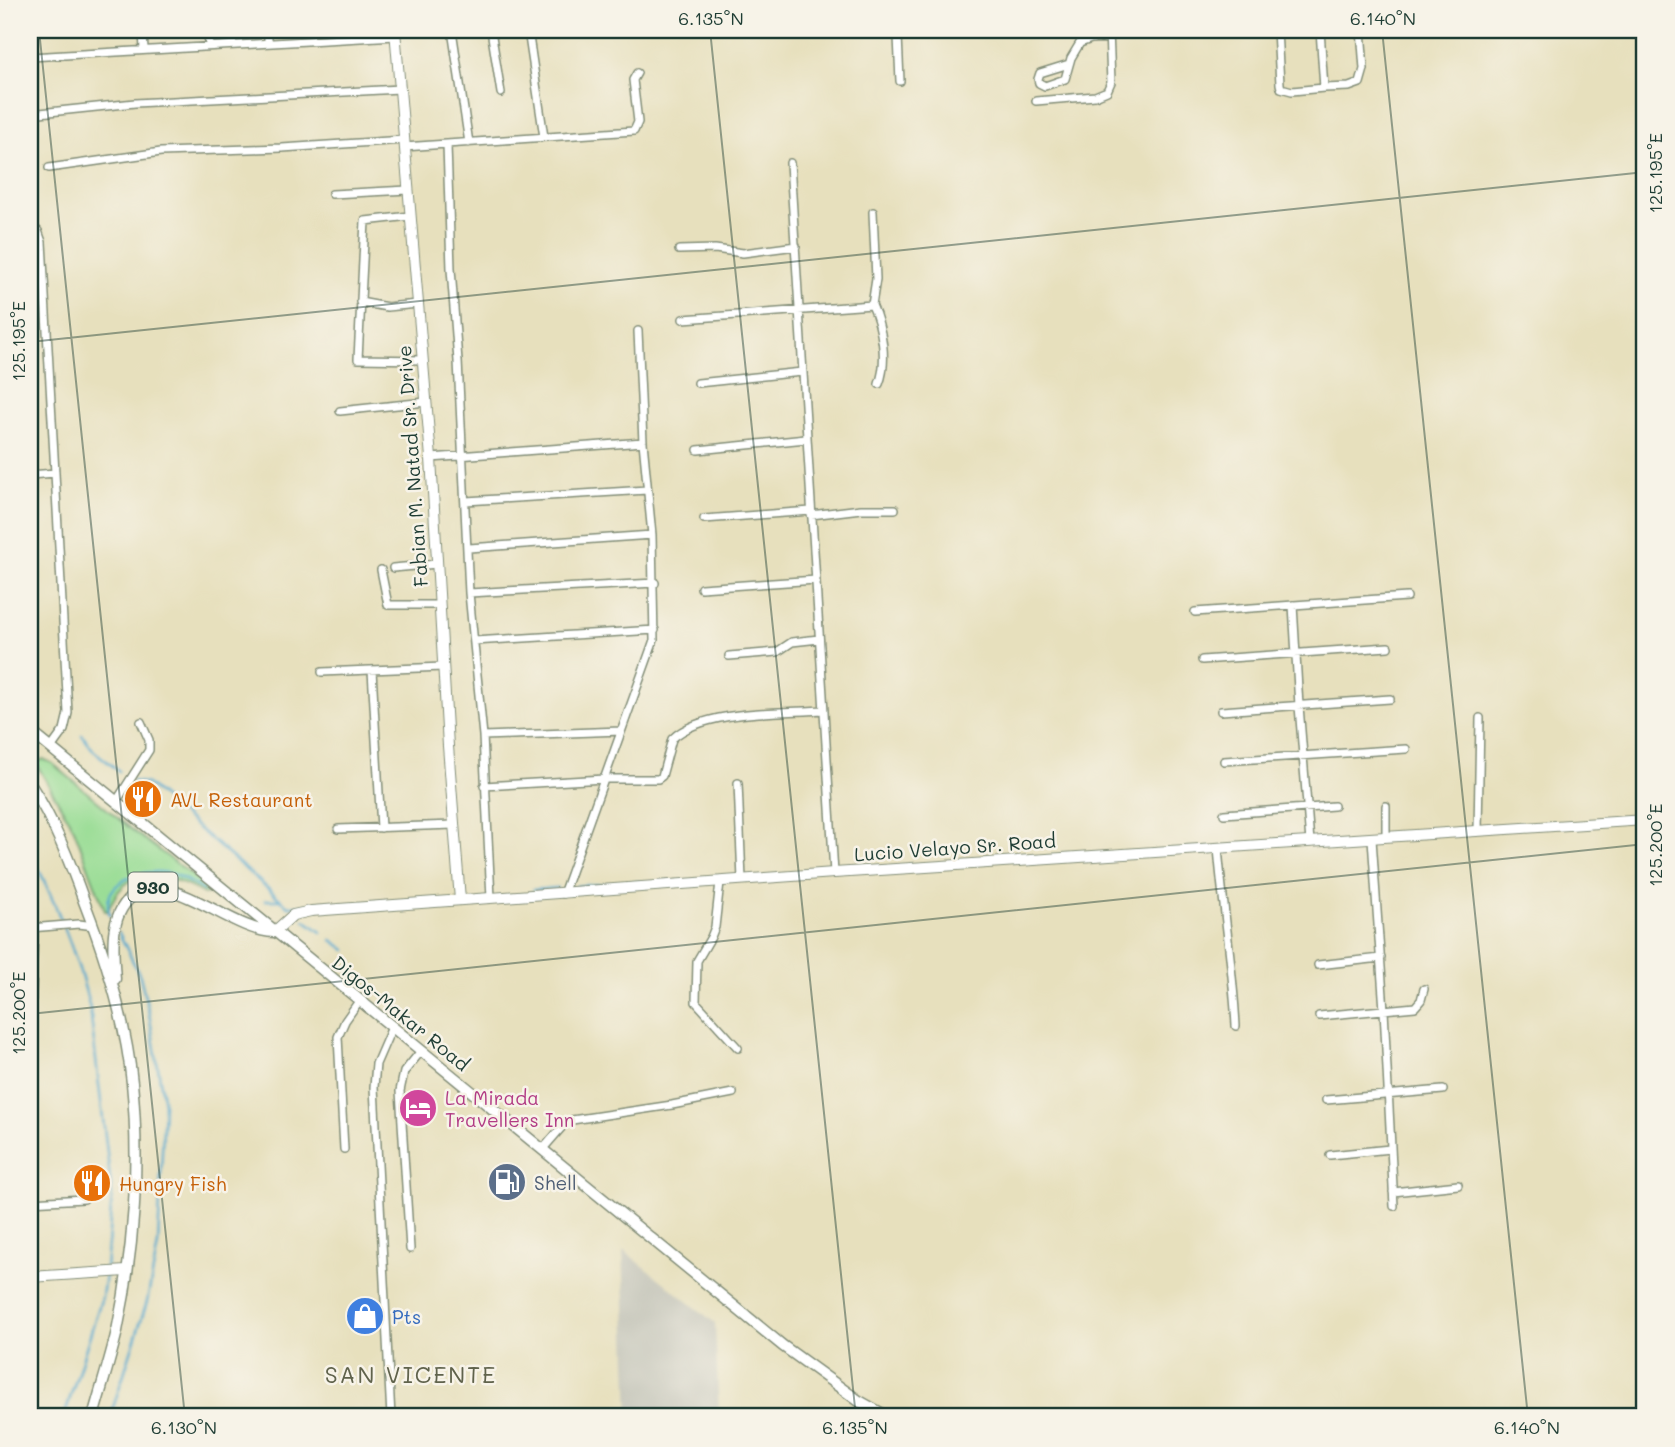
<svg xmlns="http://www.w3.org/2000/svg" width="1675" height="1447" font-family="Mali,sans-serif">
  <rect width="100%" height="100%" fill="#f7f3e8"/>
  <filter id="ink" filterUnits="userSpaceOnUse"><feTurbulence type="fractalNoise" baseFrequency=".0143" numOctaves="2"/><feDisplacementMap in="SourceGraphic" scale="14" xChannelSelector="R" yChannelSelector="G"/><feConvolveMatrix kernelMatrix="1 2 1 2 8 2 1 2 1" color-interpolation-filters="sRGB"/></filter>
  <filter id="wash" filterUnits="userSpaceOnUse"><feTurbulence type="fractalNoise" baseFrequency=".00686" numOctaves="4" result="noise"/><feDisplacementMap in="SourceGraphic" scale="28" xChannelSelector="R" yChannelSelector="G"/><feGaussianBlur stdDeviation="1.57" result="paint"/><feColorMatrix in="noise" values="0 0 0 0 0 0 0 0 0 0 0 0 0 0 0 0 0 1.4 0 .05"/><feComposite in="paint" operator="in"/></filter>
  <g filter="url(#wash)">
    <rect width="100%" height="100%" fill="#e7e0bd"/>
    <path fill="#c4c5b9" d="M623,1250l92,73 4,94h-90z"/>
    <path fill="#9add95" stroke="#5c8d64" stroke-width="2" d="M43,759l9,4 80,67 76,57 1,6 -5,1c-37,-20 -77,-34 -96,17h-3l-31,-82 -37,-64v-3z"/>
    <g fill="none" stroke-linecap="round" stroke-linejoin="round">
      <path stroke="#50a7cd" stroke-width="2.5" d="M30,39l6,-9
        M82,735l12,16 25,20
        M132,781l15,3 141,122 43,-1
        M30,851c25,51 47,102 60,158l22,186 -6,74
        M577,886l62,-4
        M533,890l24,-2
        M265,900h16
        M110,915c-12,-33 33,-47 58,-42 12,2 24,11 35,17
        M305,920l16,12
        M332,940l14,10
        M64,1417l38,-120 3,-22
        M110,1417l37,-115 11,-57 6,-141 -15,-91 -9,-37 -21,-43"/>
    </g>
  </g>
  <g filter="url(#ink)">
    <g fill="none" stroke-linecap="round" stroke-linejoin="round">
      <defs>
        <path id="street" d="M143,30l1,20
          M208,30l1,16
          M268,30v13
          M452,30l17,113
          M491,30l10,63
          M528,30l16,107
          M1277,30l3,54 1,4 11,3 32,-3 -4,-58
          M30,57l366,-21
          M1069,64l-29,9 -2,6 1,4 6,3 20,-7 6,-21 9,-15 11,-4 19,-1
          M900,81l-2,-45 22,-4 3,-2
          M1324,88l25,-1 11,-4 4,-14 -3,-39
          M1036,101l59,-5 12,-5 4,-9 -2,-52
          M30,114l105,-11 265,-14
          M447,145l4,124 7,92 11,232 14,143 8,162
          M404,147l230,-16 4,-9 -5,-42 4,-7
          M790,163l44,710
          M49,168l112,-16 121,-4 122,-8
          M332,194l76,-4
          M410,216l-45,5 -7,138 65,1
          M30,227l8,4 4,11 13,231 -25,2
          M679,250l36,-1 28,4 53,-7
          M360,302l27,5 31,-3
          M872,305c10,22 16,56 7,79
          M683,319l189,-14 4,-26 -3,-67
          M698,383l104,-11
          M340,411l86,-9
          M698,450l108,-11
          M431,458l212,-16
          M466,501l181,-11
          M811,515l50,-6h34
          M704,519l107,-8
          M469,548l183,-13
          M393,568l44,-4
          M381,570l7,35h51
          M701,588l115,-8
          M469,593l186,-10
          M1293,605l6,101 11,136
          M1195,612l212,-15
          M474,641l181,-11
          M729,656l48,-4 15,-10 27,-3
          M1202,660l186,-13
          M372,670l9,158
          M322,672l121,-5
          M1221,711l169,-12
          M483,736l138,-5
          M51,748l13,-18 4,-17 -13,-240
          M1224,761l182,-12
          M738,783l4,97
          M484,786l120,-7h54l4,-3 10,-37c31,-30 110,-26 152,-29
          M116,802l33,-52v-10l-8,-18
          M1386,806v31
          M1224,814l110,-8
          M338,829l116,-4
          M1478,831l2,-113
          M1372,839l12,171 10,196
          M1218,848c5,60 15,118 18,178
          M1645,852l-2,3 2,31
          M720,882l-5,45 -4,10 -14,24 -1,41 42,46
          M563,894l91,-254 -2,-105 -9,-93 -5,-111
          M30,928l49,-4 15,2
          M1318,965l63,-7
          M1319,1016l96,-9 6,-7 3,-11
          M30,1059l4,-131
          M1326,1100l117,-10
          M344,1149l-6,-112 7,-16 14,-20
          M542,1150l20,-23 10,-7 100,-15 61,-12
          M1330,1155l60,-6
          M1393,1192l65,-7
          M30,1202l54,-3
          M410,1249l-10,-158 4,-19 17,-21
          M391,1417l-17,-330 2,-23 16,-37"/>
        <path id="secondary" d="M395,30l36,428 17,288 12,154
          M274,932l19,-17 18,-4 523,-38 811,-53
          M30,1277l96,-6"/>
        <path id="primary" d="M30,731l753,615 76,55 29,16
          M30,784c24,37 40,78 55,120 22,57 41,118 47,179 8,80 2,168 -15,248 -7,29 -16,57 -24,86
          M115,979c-2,-29 -7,-66 20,-85 36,-25 95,37 139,38"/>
      </defs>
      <use href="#street" stroke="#838e78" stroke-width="10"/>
      <use href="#secondary" stroke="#838e78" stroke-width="12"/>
      <use href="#primary" stroke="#838e78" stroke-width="13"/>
      <use href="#street" stroke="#fff" stroke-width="7"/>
      <use href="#secondary" stroke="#fff" stroke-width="10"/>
      <use href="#primary" stroke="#fff" stroke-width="10"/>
    </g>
  </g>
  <path fill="none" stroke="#1f3d34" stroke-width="2" stroke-opacity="0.45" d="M39,30l146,1387M710,30l146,1387M1382,30l146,1387M30,342l1615,-170M30,1014l1615,-170"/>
  <defs>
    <symbol id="restaurant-disc" viewBox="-11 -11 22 22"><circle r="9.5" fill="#e8710a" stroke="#f7f3e8"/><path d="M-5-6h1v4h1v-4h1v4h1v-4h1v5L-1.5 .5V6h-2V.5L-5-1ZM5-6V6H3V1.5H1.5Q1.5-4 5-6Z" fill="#fff"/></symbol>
    <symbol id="hotel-disc" viewBox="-11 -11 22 22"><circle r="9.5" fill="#d1479c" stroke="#f7f3e8"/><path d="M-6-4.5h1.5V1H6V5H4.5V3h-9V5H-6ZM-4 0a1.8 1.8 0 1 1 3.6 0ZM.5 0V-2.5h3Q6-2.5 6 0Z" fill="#fff"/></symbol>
    <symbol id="fuel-disc" viewBox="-11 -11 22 22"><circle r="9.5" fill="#5c6f8a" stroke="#f7f3e8"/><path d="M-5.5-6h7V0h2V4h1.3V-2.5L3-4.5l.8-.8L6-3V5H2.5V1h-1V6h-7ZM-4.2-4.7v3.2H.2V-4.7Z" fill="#fff"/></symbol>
    <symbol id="shop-disc" viewBox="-11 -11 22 22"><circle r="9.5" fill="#3f7fe0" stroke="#f7f3e8"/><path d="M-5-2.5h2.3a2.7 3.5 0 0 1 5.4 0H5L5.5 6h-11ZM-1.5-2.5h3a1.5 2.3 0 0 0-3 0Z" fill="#fff"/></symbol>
  </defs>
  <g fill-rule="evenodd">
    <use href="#restaurant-disc" x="121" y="777" width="44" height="44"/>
    <use href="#hotel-disc" x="396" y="1086" width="44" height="44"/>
    <use href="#fuel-disc" x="485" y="1160" width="44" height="44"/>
    <use href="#restaurant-disc" x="70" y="1161" width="44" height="44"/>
    <use href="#shop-disc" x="343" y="1294" width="44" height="44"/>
  </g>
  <g text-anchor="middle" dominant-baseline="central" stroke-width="5" stroke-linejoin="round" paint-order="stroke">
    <rect fill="#f7f3e8" stroke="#60746a" stroke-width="2" x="128.5" y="872.5" width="49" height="29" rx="5"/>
    <g font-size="18" font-weight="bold" fill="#1f3d34">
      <text x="153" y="887">930</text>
    </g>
    <g font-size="19" fill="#1f3d34" stroke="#f7f3e8">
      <text transform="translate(412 466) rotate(-94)">Fabian M. Natad Sr. Drive</text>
      <text transform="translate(955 847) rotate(-4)">Lucio Velayo Sr. Road</text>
      <text transform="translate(401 1013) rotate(39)">Digos-Makar Road</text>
    </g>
    <g font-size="19" fill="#c56008" stroke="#f7f3e8" text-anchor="start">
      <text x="170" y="799">AVL Restaurant</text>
      <text x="119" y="1183">Hungry Fish</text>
    </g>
    <g font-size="19" fill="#b23c85" stroke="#f7f3e8" text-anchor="start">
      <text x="445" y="1097">La Mirada<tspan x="445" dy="22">Travellers Inn</tspan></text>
    </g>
    <g font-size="19" fill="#4e5e75" stroke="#f7f3e8" text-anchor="start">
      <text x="534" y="1182">Shell</text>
    </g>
    <g font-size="19" fill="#366cbe" stroke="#f7f3e8" text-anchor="start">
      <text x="392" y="1316">Pts</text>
    </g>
    <g font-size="23" letter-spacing="2" fill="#60634c" stroke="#f7f3e8">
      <text x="411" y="1374">SAN VICENTE</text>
    </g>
  </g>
  <rect width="1675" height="1447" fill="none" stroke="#f7f3e8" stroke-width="77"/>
  <rect x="38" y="38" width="1598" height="1370" fill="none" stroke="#1f3d34" stroke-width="2.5"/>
  <g font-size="18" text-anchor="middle" fill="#1f3d34">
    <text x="711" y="25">6.135°N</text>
    <text x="1383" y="25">6.140°N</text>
    <text transform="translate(1656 173) rotate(-90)" y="6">125.195°E</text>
    <text transform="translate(19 341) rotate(-90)" y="6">125.195°E</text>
    <text transform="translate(1656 845) rotate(-90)" y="6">125.200°E</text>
    <text transform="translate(19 1013) rotate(-90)" y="6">125.200°E</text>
    <text x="184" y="1434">6.130°N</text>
    <text x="855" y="1434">6.135°N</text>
    <text x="1527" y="1434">6.140°N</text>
  </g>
</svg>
